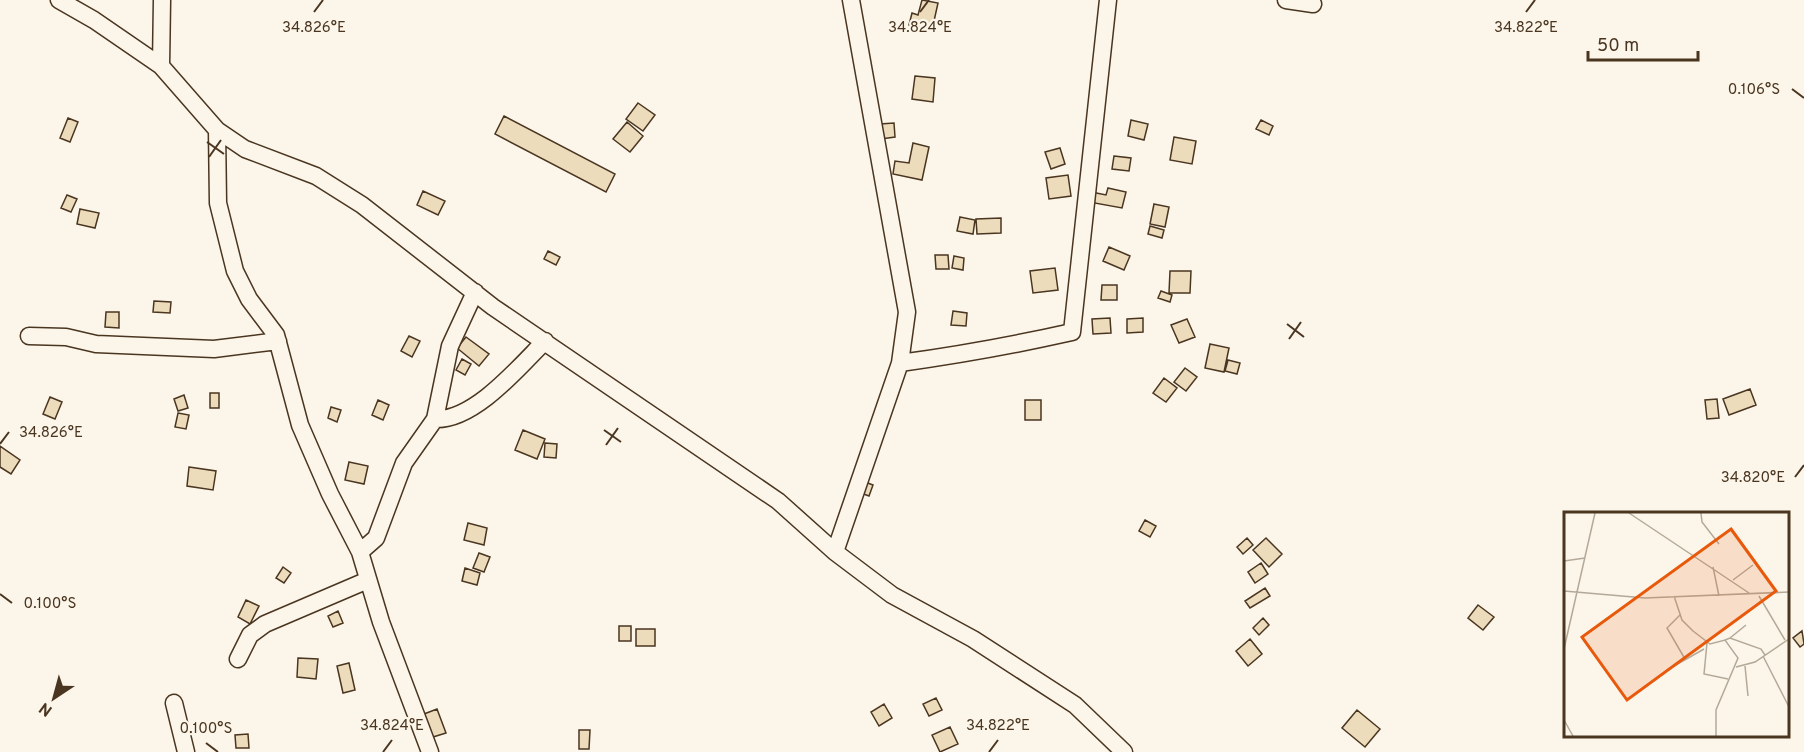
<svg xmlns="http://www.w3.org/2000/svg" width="1804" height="752" font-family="Overpass,sans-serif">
  <rect width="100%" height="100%" fill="#fbf6e9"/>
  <path fill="#ecdcbc" stroke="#4a3520" stroke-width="1.5" d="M922,0l16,3 -6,27 -23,-5 3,-12 6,2z
    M915,76l20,2 -2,24 -21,-3z
    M638,103l17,12 -12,16 -17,-12z
    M504,116l111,58 -9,18 -111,-58z
    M68,118l10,4 -8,20 -10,-4z
    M1131,120l17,4 -4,16 -16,-4z
    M1261,120l12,6 -4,9 -13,-6z
    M627,122l16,14 -13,16 -17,-13z
    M894,123l1,14 -14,2 -1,-15z
    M1174,137l22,4 -4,23 -22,-4z
    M913,143l16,4 -7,33 -29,-6 2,-13 14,2z
    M1060,148l5,16 -14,5 -6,-17z
    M1114,156l17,2 -2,13 -17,-2z
    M1068,175l3,21 -22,3 -3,-21z
    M1108,188l18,4 -4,16 -33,-6 2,-10 15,3z
    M423,191l22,10 -7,14 -21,-10z
    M67,195l10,4 -6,13 -10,-4z
    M1154,204l15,3 -4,20 -15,-3z
    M80,209l19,4 -4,15 -18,-4z
    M960,217l15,3 -2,14 -16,-3z
    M1001,218v15l-24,1 -1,-15z
    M1150,226l14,4 -2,8 -14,-4z
    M1109,247l21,9 -6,14 -21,-9z
    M548,251l12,6 -4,8 -12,-6z
    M935,255h13l1,14h-13z
    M954,256l10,2 -1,12 -11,-2z
    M1055,268l3,22 -25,3 -3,-22z
    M1170,271h21l-1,22h-21z
    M1102,285h15v15h-16z
    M1161,291l11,4 -2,7 -12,-4z
    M154,301l17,1 -1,11 -17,-1z
    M953,311l14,2 -1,13 -15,-1z
    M106,312h13v16l-14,-1z
    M1110,318l1,15 -18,1 -1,-15z
    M1143,318v14l-16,1v-14z
    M1187,319l8,18 -16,6 -8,-18z
    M409,336l11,5 -8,16 -11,-6z
    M466,337l23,17 -10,12 -22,-18z
    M1210,344l19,4 -5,24 -19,-4z
    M462,359l9,5 -6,11 -9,-5z
    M1228,360l12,3 -3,11 -12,-3z
    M1185,368l12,9 -11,14 -12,-9z
    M1164,378l13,10 -11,14 -13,-9z
    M1750,389l6,16 -27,10 -6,-16z
    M210,393h9v15h-9z
    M184,395l4,13 -10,3 -4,-12z
    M50,397l12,5 -7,17 -12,-5z
    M1717,399l2,19 -12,1 -2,-19z
    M378,400l11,5 -6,15 -11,-5z
    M1025,400h16v20h-16z
    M331,407l10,3 -4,12 -9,-4z
    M178,413l11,2 -3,14 -11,-2z
    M523,430l22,9 -8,20 -22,-9z
    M545,443l12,1 -1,14 -12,-1z
    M0,446l20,14 -9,14 -11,-7z
    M349,462l19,4 -4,18 -19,-4z
    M189,467l27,4 -3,19 -26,-4z
    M865,482l8,3 -4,11 -8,-3z
    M1145,520l11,6 -6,11 -11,-6z
    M468,523l19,5 -3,17 -20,-5z
    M1247,538l6,7 -10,9 -6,-7z
    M1266,538l16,16 -13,13 -16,-17z
    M479,553l11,4 -6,15 -11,-4z
    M1261,563l7,11 -13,9 -7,-11z
    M283,567l8,6 -7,10 -8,-5z
    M465,568l15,5 -3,12 -15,-4z
    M1265,588l5,8 -20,12 -5,-7z
    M246,600l13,6 -9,18 -12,-7z
    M1478,605l16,12 -11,13 -15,-12z
    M338,611l5,12 -10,4 -5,-11z
    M1263,618l6,7 -10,10 -6,-7z
    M619,626h12v15h-12z
    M636,629h19v17h-19z
    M1802,631l2,13 -4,3 -7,-9z
    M1250,639l12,15 -14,12 -12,-15z
    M298,658l20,1 -2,20 -19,-2z
    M349,663l6,27 -12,3 -6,-27z
    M936,698l6,12 -13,6 -6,-12z
    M884,704l8,14 -13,8 -8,-14z
    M437,709l9,24 -13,4 -9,-23z
    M1357,710l23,19 -15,18 -23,-19z
    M950,727l8,17 -18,8 -8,-17z
    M579,730h11l-1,19h-10z
    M248,734l1,14h-13l-1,-13z"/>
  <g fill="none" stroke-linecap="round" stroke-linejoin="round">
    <defs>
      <path id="minor" d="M59,0l35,20 67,46 56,64 28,19 71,27 46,29 131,102 285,194 57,51 57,43 81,44 102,66 49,47
        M1286,0l27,4
        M161,66l1,-66
        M217,130l1,73 17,68 14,28 27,36 24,90 30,69 30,58 21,70 49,130
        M29,336l37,1 30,7 118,5 64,-8
        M900,363c58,-8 114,-18 172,-31l36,-332
        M435,419c39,2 84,-52 110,-78
        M360,552l16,-14 28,-75 31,-44 15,-73 25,-54
        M835,552l65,-189 7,-51 -56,-312
        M238,659l12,-24 15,-11 103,-44
        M174,703l12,49"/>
    </defs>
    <use href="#minor" stroke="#4a3520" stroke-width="19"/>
    <use href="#minor" stroke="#fbf6e9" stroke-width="16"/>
  </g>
  <path fill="none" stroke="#4a3520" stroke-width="2" d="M314,12l9,-12M920,12l9,-12M1526,12l9,-12M1792,89l12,9M207,142l17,12M209,157l12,-17M1287,324l17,13M1289,339l12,-17M604,430l17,12M0,444l9,-12M606,445l12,-17M1795,477l9,-12M0,594l12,9M206,743l12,9M383,752l9,-12M989,752l9,-12"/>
  <g transform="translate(1564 512)">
    <rect width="225" height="225" fill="#fbf6e9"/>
    <path fill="none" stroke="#b4a999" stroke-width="1.5" d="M65,1l120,80M137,1l1,9 17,22M0,49l21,-3M149,55l6,29M169,68l20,-15M0,79l81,7 144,-6M110,84l8,24 11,11 17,13 15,-4 13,18 -22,52v26M195,84l26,44M116,103l-13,13 18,31M166,126l16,-13M161,128l5,-2 31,11 4,6M143,131l-3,31 24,5M0,137l31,-136M199,144l26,51M181,154l3,30M172,155l19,-5 34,-23M103,158l37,-21M0,208l9,16"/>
    <path fill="#e8590c" fill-opacity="0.15" stroke="#e8590c" stroke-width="3" d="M167,17l45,62 -149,109 -45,-63z"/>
    <rect width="225" height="225" fill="none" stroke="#4a3520" stroke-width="3"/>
  </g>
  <g font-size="15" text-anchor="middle" fill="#4a3520" stroke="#fbf6e9" stroke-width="4.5" stroke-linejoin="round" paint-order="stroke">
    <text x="1526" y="32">34.822°E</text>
    <text x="314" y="32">34.826°E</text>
    <text x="920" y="32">34.824°E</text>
    <text x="1754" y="94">0.106°S</text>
    <text x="51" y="437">34.826°E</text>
    <text x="1753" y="482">34.820°E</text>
    <text x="50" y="608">0.100°S</text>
    <text x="392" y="730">34.824°E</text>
    <text x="998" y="730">34.822°E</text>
    <text x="206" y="733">0.100°S</text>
  </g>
  <g transform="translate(54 698) rotate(216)" stroke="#fbf6e9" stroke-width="4.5" paint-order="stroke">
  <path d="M0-4.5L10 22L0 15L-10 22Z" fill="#4a3520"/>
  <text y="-9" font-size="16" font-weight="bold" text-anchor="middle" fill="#4a3520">N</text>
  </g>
  <path d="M1588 51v9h110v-9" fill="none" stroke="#4a3520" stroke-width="3"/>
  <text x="1597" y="51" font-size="18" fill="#4a3520" stroke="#fbf6e9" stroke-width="4.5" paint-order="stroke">50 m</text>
</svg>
